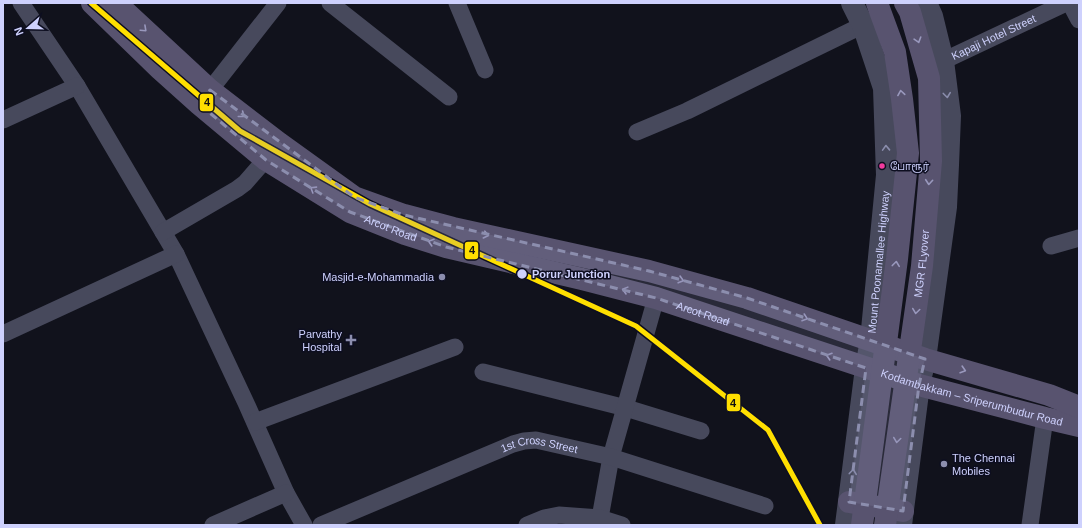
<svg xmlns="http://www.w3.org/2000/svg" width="1082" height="528" font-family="Helvetica,'Noto Sans Tamil',sans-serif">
  <rect width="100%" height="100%" fill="#11121c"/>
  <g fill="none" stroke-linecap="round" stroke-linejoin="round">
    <g stroke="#47495c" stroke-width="17">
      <path d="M21,3l56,83 99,168 70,149 40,90 18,32"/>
      <path d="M330,3l119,94"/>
      <path d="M457,3l28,67"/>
      <path d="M1070,3l9,17"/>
      <path id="s1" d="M943,61l123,-58"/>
      <path d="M203,99l75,-96"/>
      <path d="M3,120l74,-34"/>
      <path d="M637,132l50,-21 176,-86"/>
      <path d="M163,232l74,-43 8,-6 28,-32"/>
      <path d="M1051,246l28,-8"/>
      <path d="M3,334l173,-80"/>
      <path d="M483,372l143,36 75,23"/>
      <path d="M255,422l200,-75"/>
      <path d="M600,518l11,-61 45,-159"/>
      <path d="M213,525l73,-32"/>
      <path id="s2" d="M321,525l192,-81 11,-3 12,-1 75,17 154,49"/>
      <path d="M527,525l17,-7 15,-3 41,3 22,7"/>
      <path d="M1030,525l15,-107"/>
    </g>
    <g stroke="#47495c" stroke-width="22">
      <path id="s3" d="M846,525l20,-157 5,-28 16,-165 -3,-87 -21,-63 -11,-22"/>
      <path d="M901,525l18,-140 6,-26 21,-152 2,-42 2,-49 -7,-55 -11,-45 -6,-13"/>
    </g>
    <g stroke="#58536f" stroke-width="22">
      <path id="s4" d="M92,3l68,66 39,35 67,56 84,52 55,22 41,13 136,32 74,19 263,87 126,33 34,8"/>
      <path d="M116,3l94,87 69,53 75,54 50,18 49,13 196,43 98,27 178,61 124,36 30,12"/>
      <path d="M849,502l54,9"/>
    </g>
    <g stroke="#58536f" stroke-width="22">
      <path d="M862,525l35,-266 11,-106 -6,-54 -7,-47 -18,-49"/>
      <path id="s5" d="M885,525l37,-259 9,-105 -2,-83 -19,-66 -5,-9"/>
    </g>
    <defs>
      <path id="metro-1" d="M91,3l149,128 130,73 266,122 132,104 52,95"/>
    </defs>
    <use href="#metro-1" stroke="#0d0e20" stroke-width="8"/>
    <use href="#metro-1" stroke="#ffdf00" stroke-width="5"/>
  </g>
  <defs><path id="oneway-chevron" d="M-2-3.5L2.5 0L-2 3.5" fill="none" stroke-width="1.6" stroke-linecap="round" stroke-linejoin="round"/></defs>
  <g stroke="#9998bd">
    <use href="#oneway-chevron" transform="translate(144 29) rotate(43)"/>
    <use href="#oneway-chevron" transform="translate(918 40) rotate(73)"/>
    <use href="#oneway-chevron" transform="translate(901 93) rotate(-99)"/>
    <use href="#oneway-chevron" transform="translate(242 115) rotate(38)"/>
    <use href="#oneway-chevron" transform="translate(929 182) rotate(95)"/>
    <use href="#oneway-chevron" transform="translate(313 189) rotate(-148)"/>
    <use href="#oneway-chevron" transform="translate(486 235) rotate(13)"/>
    <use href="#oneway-chevron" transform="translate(431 242) rotate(-162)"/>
    <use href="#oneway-chevron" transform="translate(896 264) rotate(-83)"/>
    <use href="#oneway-chevron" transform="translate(681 280) rotate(16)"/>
    <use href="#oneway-chevron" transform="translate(625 290) rotate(-165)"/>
    <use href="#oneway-chevron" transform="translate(916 311) rotate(98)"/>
    <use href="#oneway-chevron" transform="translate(805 318) rotate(19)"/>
    <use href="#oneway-chevron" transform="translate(829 356) rotate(-162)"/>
    <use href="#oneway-chevron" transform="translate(963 370) rotate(17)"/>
    <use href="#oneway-chevron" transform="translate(897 440) rotate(98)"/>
  </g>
  <g stroke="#8a8dac">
    <use href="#oneway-chevron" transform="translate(947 95) rotate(83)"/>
    <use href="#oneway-chevron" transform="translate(886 148) rotate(-92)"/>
    <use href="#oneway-chevron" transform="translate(853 472) rotate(-83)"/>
  </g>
  <path fill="#8c8eae" fill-opacity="0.2" stroke="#8c8eae" stroke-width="3" stroke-dasharray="8 5" stroke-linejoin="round" d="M210,90l144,107 50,18 245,56 98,27 178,61 -6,26 -16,126 -54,-9 17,-134 -210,-70 -210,-51 -96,-35 -84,-52 -67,-56z"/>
  <circle fill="#f13a9d" stroke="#0d0e20" stroke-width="1.5" cx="882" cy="166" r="3.5"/>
  <circle fill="#ced1fd" stroke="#0d0e20" stroke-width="1.5" cx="522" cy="274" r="5.5"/>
  <g fill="#8c8eae" stroke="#0d0e20" stroke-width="1.5">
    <circle cx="442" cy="277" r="4"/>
    <path d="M349 334h4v4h4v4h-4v4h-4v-4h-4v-4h4z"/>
    <circle cx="944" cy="464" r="4"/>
  </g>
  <g text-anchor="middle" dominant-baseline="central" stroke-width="3" stroke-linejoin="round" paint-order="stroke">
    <g font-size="10" fill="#ced1fd" stroke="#0d0e20" text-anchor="start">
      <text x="890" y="166">போரூர்</text>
    </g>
    <g font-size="11" fill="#ced1fd" stroke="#0d0e20">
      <text stroke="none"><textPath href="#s1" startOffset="56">Kapaji Hotel Street</textPath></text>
      <text stroke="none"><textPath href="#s4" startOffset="377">Arcot Road</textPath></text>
      <text stroke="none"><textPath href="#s3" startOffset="265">Mount Poonamallee Highway</textPath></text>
      <text stroke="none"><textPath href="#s5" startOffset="264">MGR FLyover</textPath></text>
      <text stroke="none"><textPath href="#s4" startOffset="701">Arcot Road</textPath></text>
      <text stroke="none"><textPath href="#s4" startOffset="983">Kodambakkam – Sriperumbudur Road</textPath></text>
      <text stroke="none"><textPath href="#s2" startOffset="235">1st Cross Street</textPath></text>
    </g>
    <g font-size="11" font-weight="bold" fill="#ced1fd" stroke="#0d0e20" text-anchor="start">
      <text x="532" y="274">Porur Junction</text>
    </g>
    <g font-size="11" fill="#ced1fd" stroke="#0d0e20" text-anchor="end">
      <text x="434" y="277">Masjid-e-Mohammadia</text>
      <text x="342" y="334">Parvathy<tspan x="342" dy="13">Hospital</tspan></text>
      <text x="952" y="458" text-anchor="start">The Chennai<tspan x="952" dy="13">Mobiles</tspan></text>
    </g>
  </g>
  <g stroke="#0d0e20" stroke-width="1.5">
    <rect x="199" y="93" width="15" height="19" rx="4" fill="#ffdf00"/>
    <rect x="464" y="241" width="15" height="19" rx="4" fill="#ffdf00"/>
    <rect x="726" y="393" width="15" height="19" rx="4" fill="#ffdf00"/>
  </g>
  <g font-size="11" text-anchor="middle" font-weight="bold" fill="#111">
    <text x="207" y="106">4</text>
    <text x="472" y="254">4</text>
    <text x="733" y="407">4</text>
  </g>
  <rect width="1082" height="528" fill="none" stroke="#ced1fd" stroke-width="8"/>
  <g transform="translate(28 28) rotate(250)" stroke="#0d0e20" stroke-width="3" paint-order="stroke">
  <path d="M0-3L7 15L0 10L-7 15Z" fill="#ced1fd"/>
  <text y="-6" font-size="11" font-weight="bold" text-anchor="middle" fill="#ced1fd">N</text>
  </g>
</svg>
